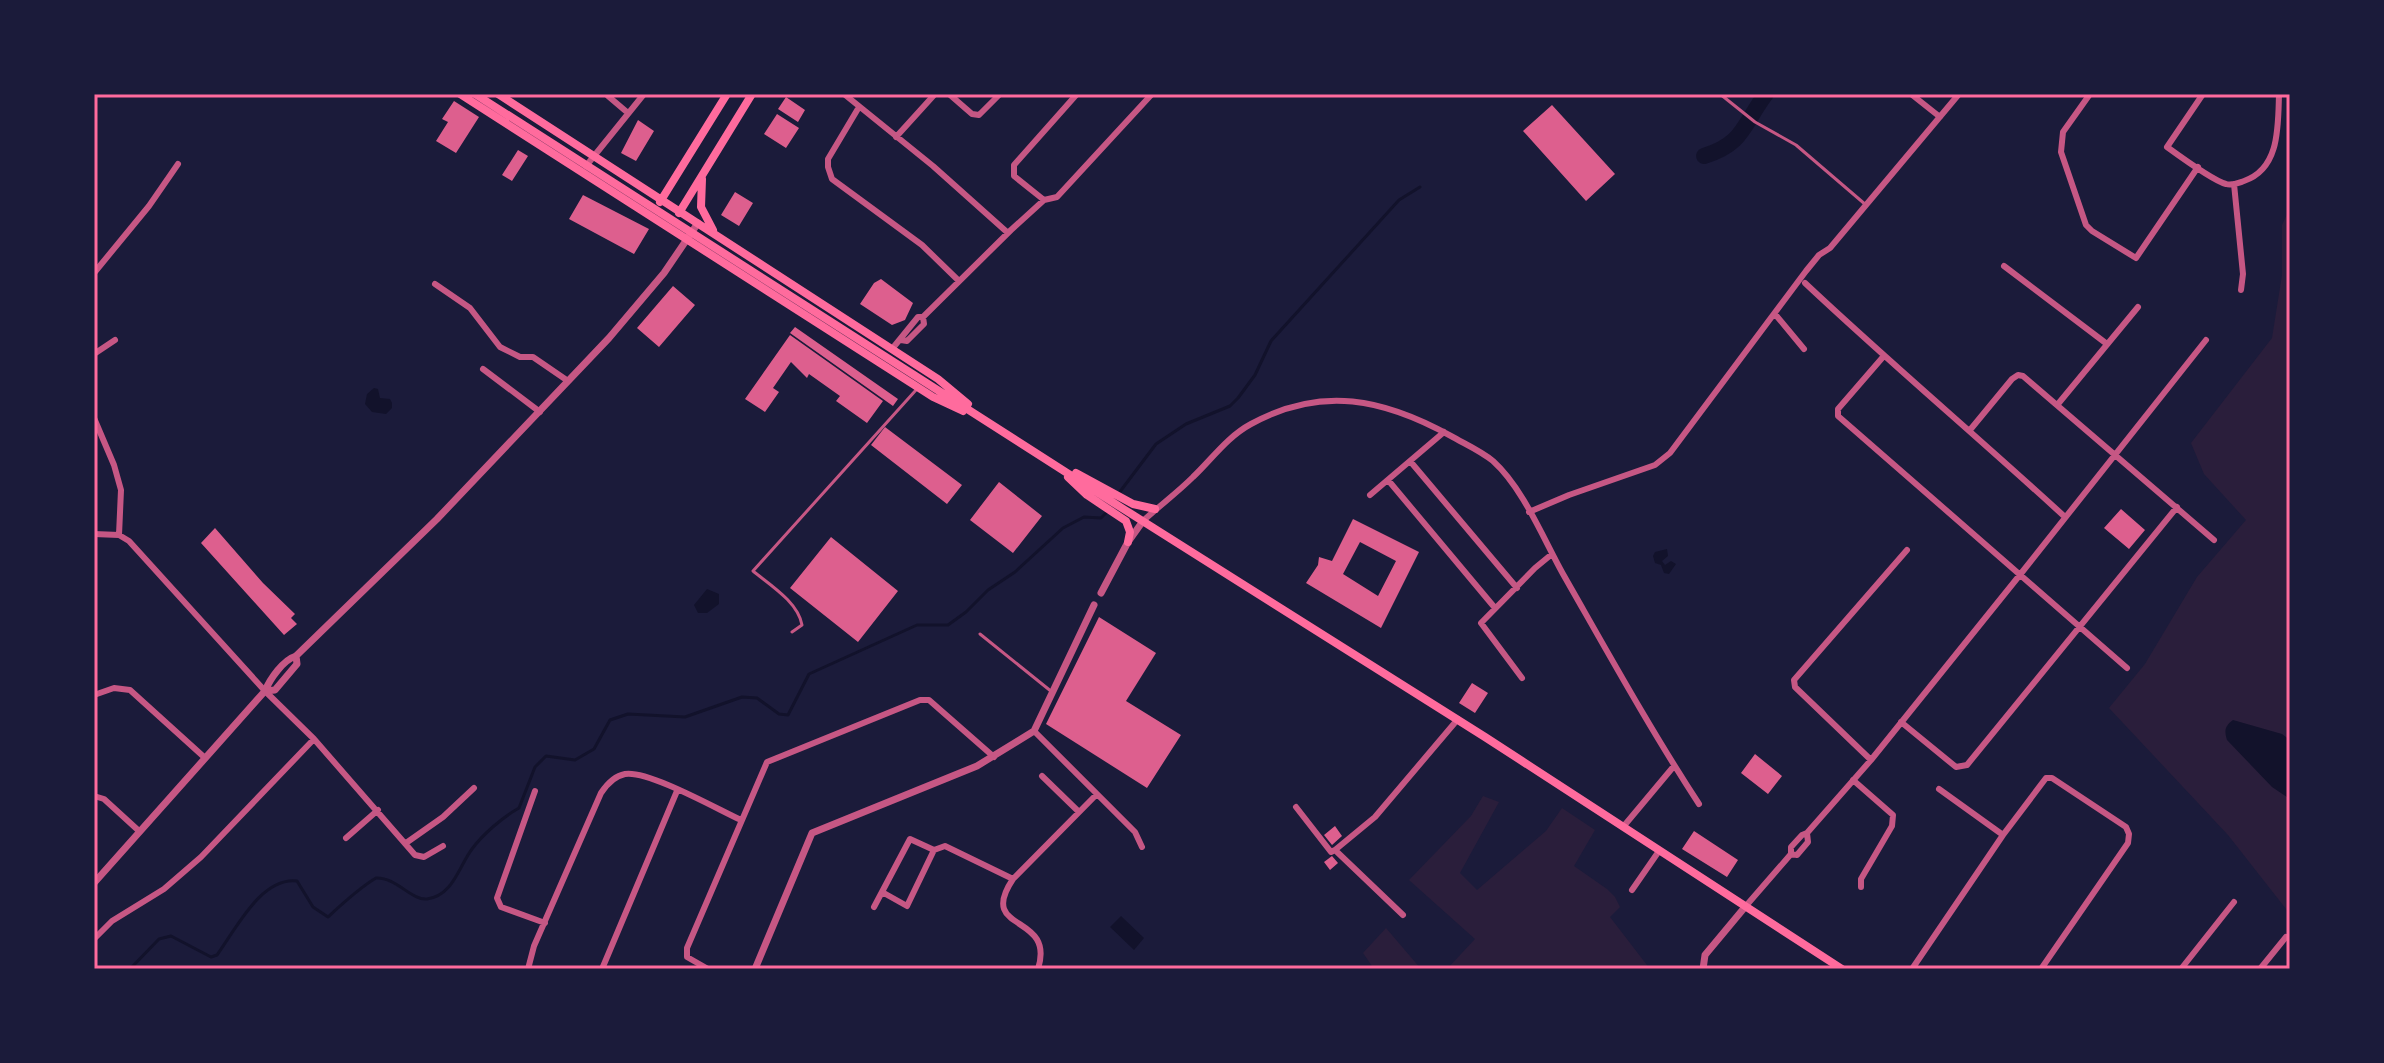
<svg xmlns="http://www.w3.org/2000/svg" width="2384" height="1063" font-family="Commissioner,sans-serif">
  <rect width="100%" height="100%" fill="#1b1b3a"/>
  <path fill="#2a1e3b" d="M2290,208v706l-62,-79 -119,-127 36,-44 52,-87 49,-57 -42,-46 -13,-31 81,-105 10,-63v-50z
    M1483,796l16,6 -39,71 17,17 69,-59 16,-23 33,22 -21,36 33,23 8,8 5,10 -10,10 40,52h-203l28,-30 -66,-59 62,-64z
    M1386,928l35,41h-47l-11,-16z"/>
  <path fill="#12122b" d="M374,388l4,1 2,9 10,1 2,4v5l-6,6 -14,-2 -7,-8 2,-10z
    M1667,549l1,7 -6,5 3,4 6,-4 5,3 -7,10 -5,-1 -3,-8 -6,-2 -2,-7 2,-4z
    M707,589l12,5v10l-12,9h-9l-4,-8z
    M2233,720l49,14 8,6v59l-18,-12 -45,-47c-3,-10 -2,-14 6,-20z
    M1121,916l23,22 -10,12 -24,-23z"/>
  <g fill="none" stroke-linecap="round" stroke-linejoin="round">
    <path stroke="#12122b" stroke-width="3" d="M1119,493l37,-49 30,-20 44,-18 8,-8 17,-23 16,-34 128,-141 21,-13
      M130,969l29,-30 12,-3 40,21 6,-2c19,-26 44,-78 80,-74l16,26 15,10c15,-14 31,-29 48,-39 20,-1 36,23 51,21 26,-3 32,-33 45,-50 11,-15 31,-32 47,-41l16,-41 11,-11 29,4 19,-11 16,-29 18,-6 57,3 57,-20 15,1 22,16 9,1 21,-41 108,-49h31l18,-13 22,-22 27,-18 48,-44 21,-11 17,1 8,-8"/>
    <path stroke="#12122b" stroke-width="16" d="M1704,156c40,-12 39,-32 62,-62"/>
  </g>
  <path fill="#dd5f8e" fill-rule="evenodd" d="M786,97l19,13 -7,12 -20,-13z
    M454,101l25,16 -23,36 -20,-12 12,-19 -6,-3z
    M1552,105l63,69 -29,27 -63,-70z
    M777,114l22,14 -13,20 -22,-14z
    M638,120l16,11 -18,30 -15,-8z
    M518,150l10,6 -16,25 -10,-6z
    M735,192l18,11 -14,23 -18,-11z
    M583,195l66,34 -15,25 -65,-35z
    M881,279l32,24 -8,17 -13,5 -32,-21 14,-21z
    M673,286l22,19 -36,42 -22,-19z
    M795,327l103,72 -5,7 -103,-73z
    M790,335l93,66 -16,22 -31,-22 4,-5 -31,-22 -2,4 -16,-16 -18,26 6,4 -14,20 -20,-13z
    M885,427l77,58 -15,19 -76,-59z
    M999,482l43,34 -29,37 -43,-33z
    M2121,509l24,21 -16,19 -25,-21z
    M1353,519l66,33 -38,76 -75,-45 12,-18 1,-8 13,4zM1360,542l36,19 -18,35 -35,-22z
    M215,528l48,55 32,31 -4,4 6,6 -13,11 -83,-92z
    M831,537l67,54 -40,51 -68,-54z
    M1099,617l57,36 -30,48 55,34 -34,53 -101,-64z
    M1472,683l16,10 -13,20 -16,-10z
    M1755,754l27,22 -14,18 -27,-21z
    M1335,826l7,10 -10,9 -8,-10z
    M1694,831l44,29 -11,17 -45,-28z
    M1332,856l6,7 -8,7 -6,-8z"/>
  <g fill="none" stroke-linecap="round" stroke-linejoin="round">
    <path stroke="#c65784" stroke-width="3" d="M1720,94l35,28 41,23 70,60
      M792,632l10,-7c-4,-23 -32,-40 -49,-54l163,-181
      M980,634l72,58"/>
    <path stroke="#c65784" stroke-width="6" d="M844,94l89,72 75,67
      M949,94l23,20 7,1 21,-21
      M1911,94l29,23
      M2090,94l-27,38 -2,20 25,73 6,6 44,27 62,-91
      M2203,94l-36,53c11,8 47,34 59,37 6,2 12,-1 18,-3 36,-12 34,-55 35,-87
      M608,96l20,17
      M859,107l-31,52v8l4,12 90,66 37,36
      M896,137l39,-43
      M586,166l58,-72
      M2234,184l9,90 -2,16
      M1044,200l-30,-24v-11l63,-71
      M2004,266l103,78
      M94,273l55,-67 29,-42
      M1805,283c85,80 174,155 260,234
      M435,284l35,24 30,39 20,10h13l35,24
      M1775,314l29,35
      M901,340l6,1 17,-17 -1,-7
      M892,349l26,-32h5l88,-87 33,-30 13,-3 95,-103
      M94,354l21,-14
      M1883,357l-45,52v7l289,252
      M483,369l57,43
      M2058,404l80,-97
      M94,418l20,47 7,25 -2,45
      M1970,430l42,-51 6,-4 5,1 191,164
      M1410,461l107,127
      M1388,480l107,128
      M1370,495l74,-63
      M1529,512l40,-17 86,-30 15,-12 136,-182 13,-16 11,-7 129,-154
      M1143,521c16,-15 34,-28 50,-44 19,-18 34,-40 58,-53 71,-39 133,-25 200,12 14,8 30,15 42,25 30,27 50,77 70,113 44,77 87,155 136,230
      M94,534l25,1 10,6 136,150 49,48 101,116 9,2 19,-11
      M1522,678l-41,-55 54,-55 17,-14
      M94,695l20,-7 16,2 74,67
      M1901,722l55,45 11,-2 210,-258
      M1034,731l101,101 7,15
      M1871,760l-76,-73 -1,-7 113,-130
      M1042,776l37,36
      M1853,780l40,35 -1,11 -31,53v8
      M1939,789l64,46
      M535,791l-38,107 4,9 44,16
      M94,796l10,3 35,32
      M1296,807l35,45 4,-2 40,-33 83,-98
      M1623,827l51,-61
      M346,838l32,-28
      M406,843l37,-26 31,-29
      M1335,850l68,65
      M1791,854l6,1 11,-13 -1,-9
      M1632,890l27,-39
      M882,892l25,14 27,-56 11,-4 68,33
      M874,907l36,-68 24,11
      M1745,907l46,-53v-7l11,-12 5,-2 64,-73 148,-184 187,-236
      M94,939l18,-18 52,-32 37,-32 113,-118
      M528,969l6,-23 67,-153c6,-9 13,-17 24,-19 23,-4 92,35 116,46
      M602,969l75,-178
      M708,969l-21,-12v-9l80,-186 153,-62h9l65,57
      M1038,969c18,-57 -62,-35 -25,-90l83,-84
      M1912,969l91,-134 43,-57h6l74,49 3,7 -1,9 -87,126
      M2181,969l53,-67
      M2260,969l26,-32"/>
    <path stroke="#c65784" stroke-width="7" d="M1101,593l27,-51 15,-21
      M265,691l10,-1 22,-26 -1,-8
      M94,883l171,-192c5,-12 18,-31 31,-35l141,-137 172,-181 55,-65 34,-50
      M755,969l57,-136 165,-67 57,-35 60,-126
      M1703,969l2,-14 40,-48"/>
    <path stroke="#ff6b9d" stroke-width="8" d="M460,94l473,303 30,14
      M475,94l650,416 360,227 357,232
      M498,94l440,285 30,25
      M702,179l-1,28 12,23
      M660,202l67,-108
      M679,213l73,-119
      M1076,473l57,31 22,5
      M1068,477l19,18 39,26 4,11 -2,10"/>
  </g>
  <rect width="2384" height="1063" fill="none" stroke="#1b1b3a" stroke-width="192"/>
  <rect x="96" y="96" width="2192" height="871" fill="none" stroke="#ff6b9d" stroke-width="3"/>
</svg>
